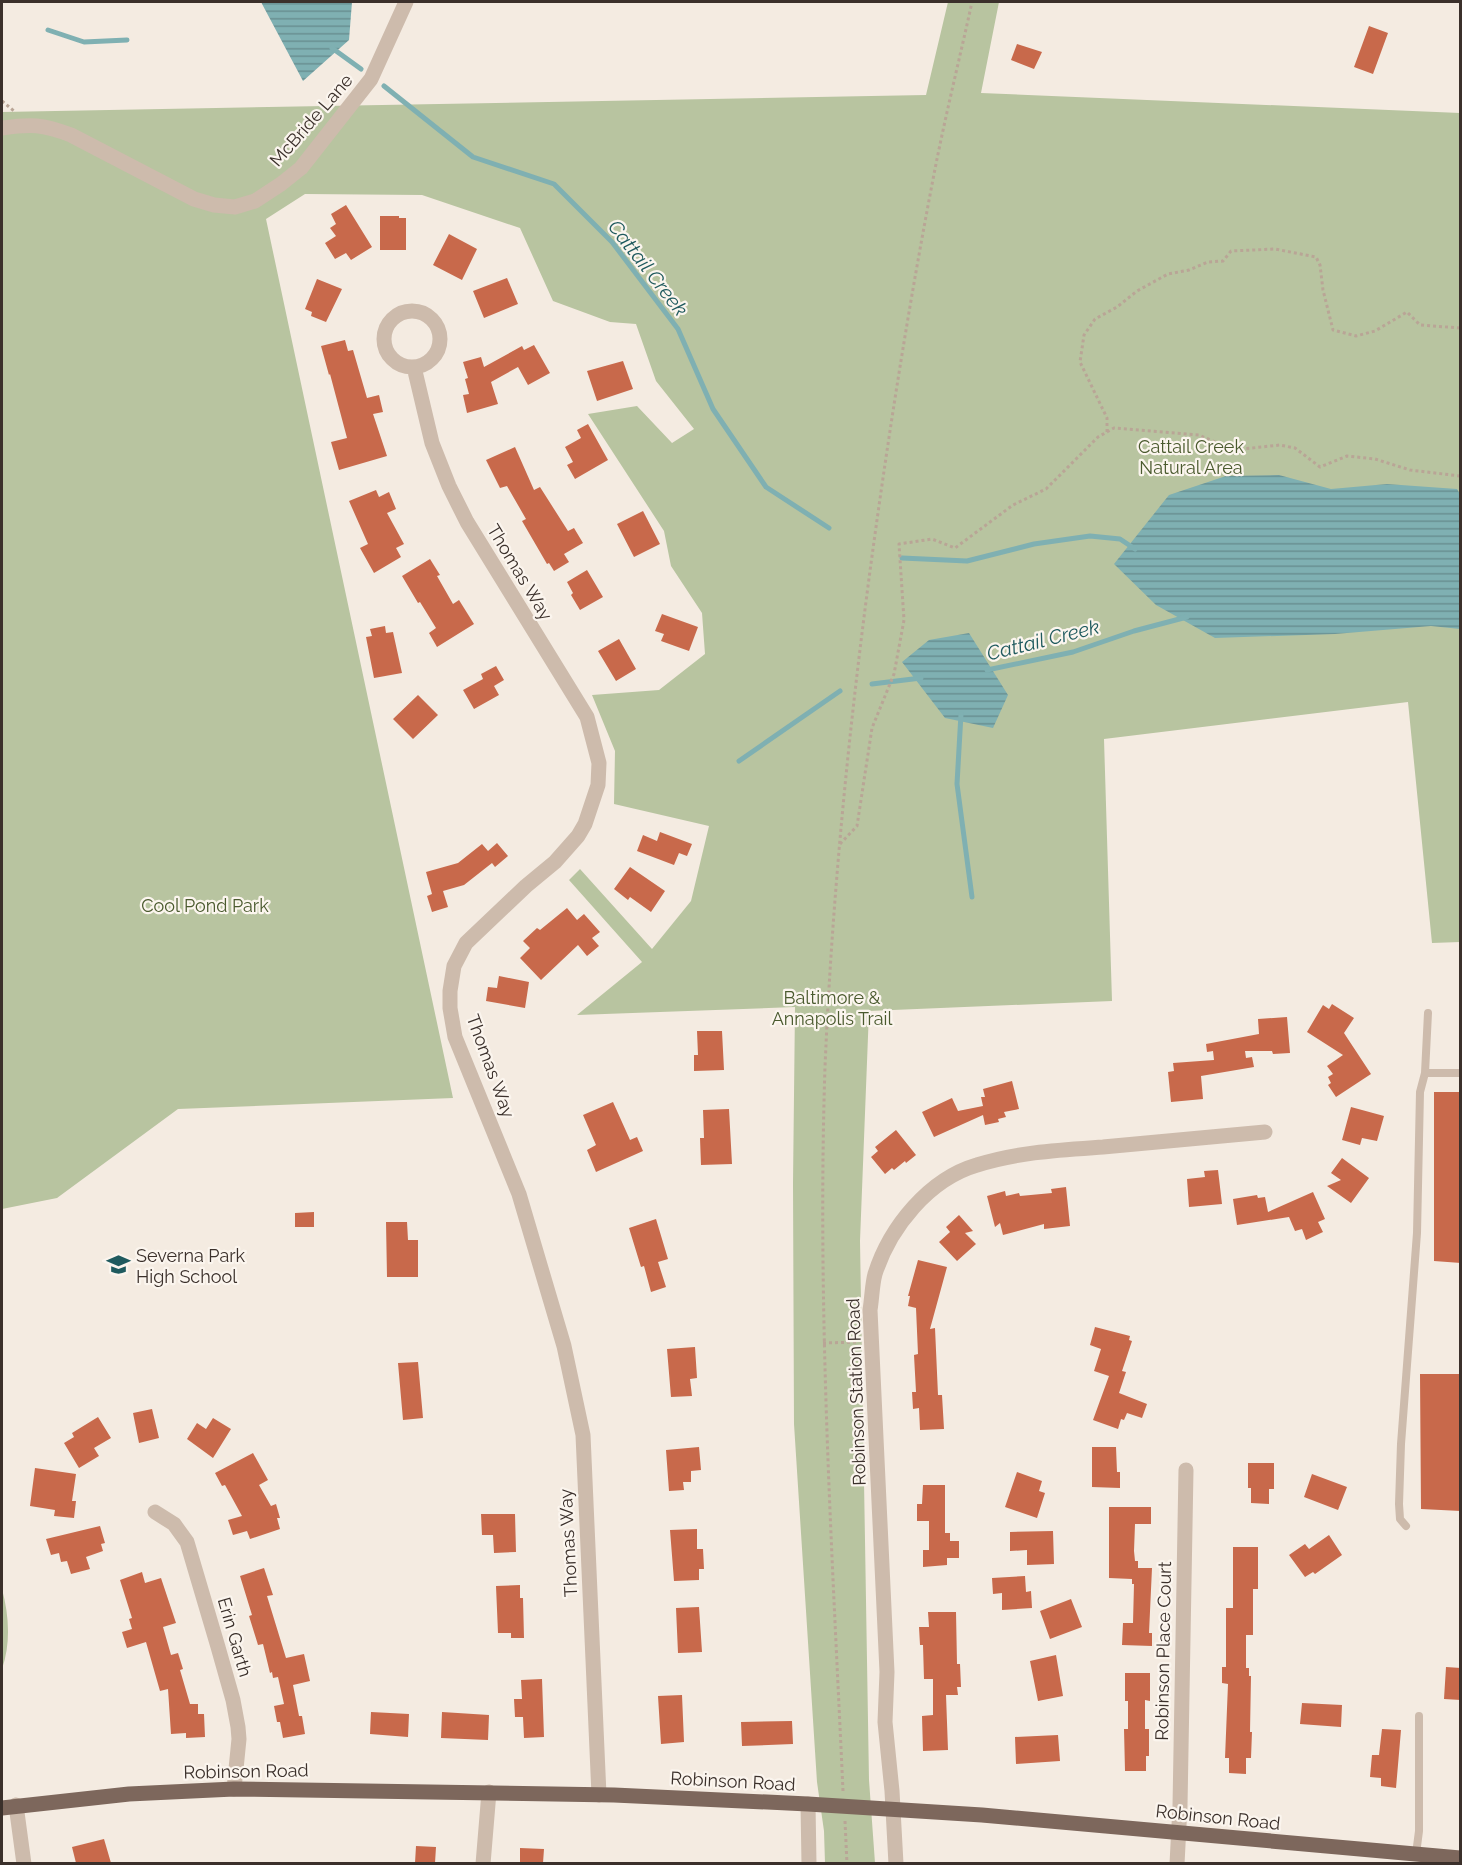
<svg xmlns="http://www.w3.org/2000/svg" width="1462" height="1865" font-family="Raleway,sans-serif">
  <defs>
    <pattern id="water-rules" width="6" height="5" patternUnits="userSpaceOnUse" patternTransform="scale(1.5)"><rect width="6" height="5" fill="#7fb0b2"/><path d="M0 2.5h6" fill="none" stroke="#699091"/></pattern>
  </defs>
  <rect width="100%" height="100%" fill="#f4ebe1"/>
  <path fill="#b8c4a0" d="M948,2h51l-18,91 479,20v829l-28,1 -24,-241 -304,37 8,262 -243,10 -9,230 9,539 6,83h-50l-1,-32 -7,-49 -23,-358 -1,-240 2,-177 -218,8 65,-53 -73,-82 11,-11 72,80 39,-48 18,-75 -95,-22 1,-53 -23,-56 67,-5 46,-36 -3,-41 -31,-47 -7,-35 -76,-117 49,-8 35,37 22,-14 -38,-48 -20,-57 -26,-2 -57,-21 -33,-73 -98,-33 -117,-1 -39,25 187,879 -275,11 -121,89 -55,11v-1097l924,-17z
    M2,1589c7,26 9,54 0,80z"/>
  <path fill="url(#water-rules)" d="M261,2h91l-3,38 -46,41z
    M1279,475l52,14 56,-5 70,5 3,5v135l-29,-3 -96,8 -120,4 -59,-33 -42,-41 55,-69 57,-19z
    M969,633l39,62 -15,33 -48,-10 -43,-56 27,-22z"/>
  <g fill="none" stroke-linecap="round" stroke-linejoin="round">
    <path stroke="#7fb0b2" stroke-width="5" d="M48,30l36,12 43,-2
      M332,48l29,21
      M384,86l89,71 81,27 58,58 66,87 35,80 53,78 63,41
      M902,558l65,3 67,-17 56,-8 30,3 15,10
      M987,670l86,-18 61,-21 53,-14
      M872,684l49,-6
      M961,714l-4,70 15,113
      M739,761l101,-70"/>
  </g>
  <path fill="#c8694b" d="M1369,26l19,7 -15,41 -19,-7z
    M1017,44l25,8 -8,17 -23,-9z
    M346,205l26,42 -21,13 -5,-7 -11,6 -10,-16 11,-7 -6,-8 6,-4 -5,-10z
    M380,216h19v2h7v32h-26z
    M449,234l28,15 -15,31 -29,-15z
    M507,278l11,26 -34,14 -11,-27z
    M317,279l25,10 -16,33 -15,-6 1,-4 -7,-3z
    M345,340l3,11 5,-1 14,48 12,-3 4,17 -10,2 14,42 -48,14 -8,-28 16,-4 -17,-64 -1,1 -8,-29z
    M534,345l16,28 -22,12 -10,-18 -27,15 7,22 -31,9 -4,-18 6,-1 -4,-15 3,-1 -5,-16 18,-5 3,10 38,-21 2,4z
    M623,361l10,28 -36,12 -10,-30z
    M588,424l20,36 -33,19 -8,-14 6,-3 -8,-15 16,-9 -4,-8z
    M515,447l19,43 6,-3 28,44 6,-3 9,15 -19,11 5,8 -15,9 -5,-8 -2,1 -25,-43 4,-2 -19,-33 -7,2 -14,-28z
    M376,490l3,7 10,-5 7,17 -9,4 17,31 -8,4 5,9 -27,16 -14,-25 8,-4 -19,-43z
    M643,511l17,33 -26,13 -17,-33z
    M430,559l10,16 -3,1 16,28 6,-4 15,24 -37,23 -8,-14 7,-5 -16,-26 -2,1 -16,-27z
    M587,570l16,27 -23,13 -9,-15 2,-2 -6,-11z
    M662,614l36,13 -9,24 -28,-10 3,-7 -9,-3z
    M385,626l1,7 7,-1 9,41 -28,5 -8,-41 6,-1 -2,-7z
    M619,639l17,30 -20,12 -18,-30z
    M496,666l8,14 -10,6 5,9 -25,14 -11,-19 20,-11 -2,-5z
    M418,695l20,20 -25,24 -20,-20z
    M660,832l32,12 -5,12 -8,-3 -5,12 -37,-14 6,-16 14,6z
    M497,843l11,13 -13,11 -3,-4 -28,22 -21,6 5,16 -16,5 -5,-16 5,-2 -6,-22 32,-9 24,-19 6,7z
    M630,867l35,24 -14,21 -21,-15 -2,3 -14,-11z
    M567,908l10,12 7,-6 16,18 -8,6 7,8 -12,10 -9,-11 -37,35 -21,-22 10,-10 -7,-7 14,-13 3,2z
    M499,976l30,6 -4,26 -39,-7 2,-14 9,1z
    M1332,1004l22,14 -10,15 27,41 -35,23 -8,-12 3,-2 -3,-6 5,-3 -6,-8 16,-11 -36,-23 16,-27 6,4z
    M1287,1017l3,36 -17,1 -1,-3h-27l1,7 6,-1 2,10 -53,9 2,23 -32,3 -3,-30 6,-1 -1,-8 41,-3 -1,-9 -6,1 -1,-8 53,-10 -1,-15z
    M697,1031h25l2,39 -30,1v-16h4z
    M1012,1081l7,28 -15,3 2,5 -8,2 1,3 -14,3 -2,-10 -49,22 -12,-25 30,-14 6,13 25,-5 -2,-9h4l-2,-8z
    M1434,1092h27v171l-27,-2z
    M613,1102l17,38 7,-3 6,14 -47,21 -9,-22 9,-5 -13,-30z
    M1351,1107l33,9 -7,25 -15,-3 -2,7 -18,-5z
    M729,1109l3,55 -31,1 -1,-27h4l-1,-28z
    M896,1130l20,25 -10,8 -1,-2 -11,9 -2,-2 -7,6 -14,-17 7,-6 -3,-4z
    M1342,1158l27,20 -18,25 -24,-17 14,-6 -10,-7z
    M1218,1170l4,34 -33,3 -2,-28 18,-2 -1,-6z
    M1066,1187l4,39 -26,3v-5l-41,11 -3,-12 -5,4 -8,-31 18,-5 1,5 13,-3 1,3 32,-3 -1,-4z
    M1313,1192l12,27 -7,3 5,10 -17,8 -4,-11 -7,2 -6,-14 -52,8 -4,-26 24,-4 1,3 7,-1 3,15z
    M314,1212v15h-19v-14z
    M959,1215l14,16 -8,2 11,11 -19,17 -18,-19 11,-10 -4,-5z
    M656,1219l12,40 -10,3 8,25 -15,5 -7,-26 -3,1 -12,-39z
    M386,1222h21l1,18h10v37h-31z
    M918,1260l29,7 -17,62 5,-1 3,67h4l2,34 -24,1 -1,-22 -6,1 -1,-17h4l-2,-37 4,-1 -2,-46 -8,-2 2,-10h-2z
    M1095,1327l35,9 -1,4 3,1 -10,30 4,1 -7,21 28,11 -5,14 -15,-5 -3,7 -3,-1 -3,10 -25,-9 16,-44 -15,-5 7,-22 -11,-4z
    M695,1347l2,31 -7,1 2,17 -21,1 -4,-48z
    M418,1362l5,56 -20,2 -5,-57z
    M1420,1374h41v137l-40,-2z
    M152,1409l7,29 -20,5 -6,-30z
    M98,1417l13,21 -17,10 5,8 -20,12 -15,-25 10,-6 -2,-4z
    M213,1418l18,11 -18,29 -26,-19 10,-16 9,6z
    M699,1447l2,23 -10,1v11h-8l1,8 -15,1 -3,-41z
    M1092,1447h24l1,25h3v16l-28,-1z
    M253,1453l15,27 -9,5 12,21 5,-2 4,14h-3l3,11 -30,10 -3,-8 -14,4 -5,-15 14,-4 -17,-31 -3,1 -7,-13z
    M1248,1463h26v26h-5v15l-18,-1v-15h-3z
    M35,1468l41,6 -4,27h4l-2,17 -20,-2 1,-6 -25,-4z
    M1017,1472l25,9 -3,10 6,2 -8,25 -32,-11z
    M1312,1474l35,13 -9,23 -34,-13z
    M923,1485h22v48h5v8h9v17h-12v7l-24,2v-17h6v-29h-12v-17h5z
    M1109,1507h42v17h-16l-1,27 1,10h3v7h14l-3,65h3v13l-30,-1 1,-22h10l1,-39h-2v-5l-23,-1z
    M481,1514h34l1,38 -22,1 -1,-18h-11z
    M100,1526l5,17 -4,1 2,7 -17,6 4,12 -19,5 -4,-13 -6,1 -2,-9 -8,2 -5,-16z
    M697,1529v20h6l1,20h-5v11l-25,1 -4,-51z
    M1053,1531l1,33 -27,1v-15l-17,1v-19z
    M1329,1535l13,20 -27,19 -2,-2 -8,5 -16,-22 16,-11 4,5z
    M1233,1547h25v42h-5v46h-7v33h3v8h2l-1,56h2l-1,26h-5v16l-17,-1v-15h-4l3,-74 -6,-1v-16h4v-59h7z
    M264,1568l9,27 -6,1 19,62 18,-4 6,27 -17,4 6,31h3l3,18 -22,4 -3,-16h-3l-3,-16 10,-2 -6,-27 -5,1 -1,-6 -2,1 -7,-29 -5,1 -9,-29 3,-1 -12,-39z
    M142,1572l3,11 16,-5 15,45 -13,4 8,28 7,-2 5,16 -3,1 10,34h8v10h6l1,23 -19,1v-5l-15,1 -3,-45 -8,2 -14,-49 -19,6 -5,-16 10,-3 -3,-10 3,-1 -12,-38z
    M1025,1576l1,16 5,-1 1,17 -30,2v-17l-9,1 -1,-16z
    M520,1585v13h3l1,40h-13v-5h-13l-2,-47z
    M1071,1599l11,28 -32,12 -10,-28z
    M699,1607l3,45 -24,1 -2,-45z
    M928,1612h28l1,52h3l1,23h-4l1,8h-12l2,55 -25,1 -1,-35 11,-1v-36h-9l-1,-34h-3l-1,-18h10z
    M1056,1655l7,41 -25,5 -8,-40z
    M1446,1667l15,1v32l-17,-1z
    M1125,1673h25v28l-5,-1v29h4v27h-3v15h-21l-1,-42h4v-28h-3z
    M542,1679l2,58 -20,1 -1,-21h-8l-1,-18h8l-1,-19z
    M682,1695l2,47 -23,2 -3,-48z
    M1302,1703l40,2 -1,22 -41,-3z
    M371,1712l38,2 -1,23 -38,-3z
    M442,1712l47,3 -1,25 -47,-2z
    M792,1721l1,23 -51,2 -1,-24z
    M1382,1729l19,1 -5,58 -15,-2v-8l-11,-1 2,-22h7z
    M1058,1735l2,26 -44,3 -1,-27z
    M104,1839l7,24h-35l-4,-16z
    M416,1846l20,1 -1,16h-20z
    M520,1848l24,1 -1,14h-23z"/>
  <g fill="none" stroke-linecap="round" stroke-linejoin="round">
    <path stroke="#b9a596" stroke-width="3" stroke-dasharray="3 3" stroke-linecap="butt" d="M2,101l12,10
      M1107,432v-14l-27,-56 4,-27 11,-16 22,-12 20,-16 31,-17 21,-4 19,-8 15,-1 8,-10 44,-2 41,8 4,8 3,25 10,40 23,6 19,-5 32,-19 13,13 40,3
      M840,844l17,-18 15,-98 22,-54 10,-54 -5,-76 33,-5 23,9 58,-43 33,-16 52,-52 16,-9 85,7 34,15 47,-5 15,3 25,19 27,-11 28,3 35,11 50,6
      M823,1343l34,-1
      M843,1791c-11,-242 -26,-483 -18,-724 7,-166 23,-331 45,-496 18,-134 39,-268 65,-402 11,-56 25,-112 37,-167
      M845,1821l2,43"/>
    <path stroke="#cdbbac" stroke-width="8" d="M1425,1073h35
      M1406,1526l-6,-7 -1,-15 2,-60 16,-211 3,-141 5,-19 3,-60
      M1416,1854l3,-23v-115"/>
    <path stroke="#cdbbac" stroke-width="15" d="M2,128c29,-4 40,-4 69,7l123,64 20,6 21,2 20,-6 26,-17 20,-16 70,-89 35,-77
      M384 339a28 28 0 1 1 56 0a28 28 0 1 1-56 0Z
      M414,367l18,76 17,43 18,36 120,195 12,46 -1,22 -13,39 -7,12 -23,26 -29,24 -60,57 -12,23 -4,25v17l5,29 64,157 45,152 19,89 16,360
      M155,1512l19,12 13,18 31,105 15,53 5,27 1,12 -5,50
      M808,1804l1,60
      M16,1805l8,59
      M483,1864l6,-72
      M896,1864l-4,-73 -7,-69 2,-50 -17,-362c2,-12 2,-25 5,-36 15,-47 54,-95 102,-109 41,-13 83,-15 126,-18 54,-5 108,-10 162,-15
      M1177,1864l3,-58 6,-336"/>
    <path stroke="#7d675c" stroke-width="15" d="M2,1808l127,-14 105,-5 380,6 194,9 174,11 478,43"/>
  </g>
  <defs>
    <symbol id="school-bare" viewBox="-9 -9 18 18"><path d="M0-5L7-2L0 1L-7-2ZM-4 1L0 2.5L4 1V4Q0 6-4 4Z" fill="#1f5a5e" stroke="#fbf5ee" stroke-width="2.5" paint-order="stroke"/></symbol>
  </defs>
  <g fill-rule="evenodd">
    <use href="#school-bare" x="102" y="1248" width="33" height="33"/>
  </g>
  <g text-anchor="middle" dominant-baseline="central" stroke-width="4.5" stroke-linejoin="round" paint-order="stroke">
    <g font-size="18" fill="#3b302b" stroke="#fbf5ee">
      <text transform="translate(311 120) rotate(-49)">McBride Lane</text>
      <text transform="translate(520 572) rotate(59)">Thomas Way</text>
      <text transform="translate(491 1066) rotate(70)">Thomas Way</text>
      <text transform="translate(856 1392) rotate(-92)">Robinson Station Road</text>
      <text transform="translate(568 1543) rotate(-93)">Thomas Way</text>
      <text transform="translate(235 1637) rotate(74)">Erin Garth</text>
      <text transform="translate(1163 1651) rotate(-89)">Robinson Place Court</text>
      <text transform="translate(246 1771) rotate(-1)">Robinson Road</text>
      <text transform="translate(733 1781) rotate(3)">Robinson Road</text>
      <text transform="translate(1218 1817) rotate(6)">Robinson Road</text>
    </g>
    <g font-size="18" fill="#4a5a2e" stroke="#fbf5ee">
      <text x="1191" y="446">Cattail Creek<tspan x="1191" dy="21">Natural Area</tspan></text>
      <text x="205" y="905">Cool Pond Park</text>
      <text x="832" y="997">Baltimore &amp;<tspan x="832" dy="21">Annapolis Trail</tspan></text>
    </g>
    <g font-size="18" fill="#3b302b" stroke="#fbf5ee" text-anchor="start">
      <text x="136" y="1255">Severna Park<tspan x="136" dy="21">High School</tspan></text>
    </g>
    <g font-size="20" font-style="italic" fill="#1f5a5e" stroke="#fbf5ee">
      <text transform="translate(648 268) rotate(52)">Cattail Creek</text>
      <text transform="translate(1043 640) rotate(-14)">Cattail Creek</text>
    </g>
  </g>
  <rect width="1462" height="1865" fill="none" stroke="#3b302b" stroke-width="6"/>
</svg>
